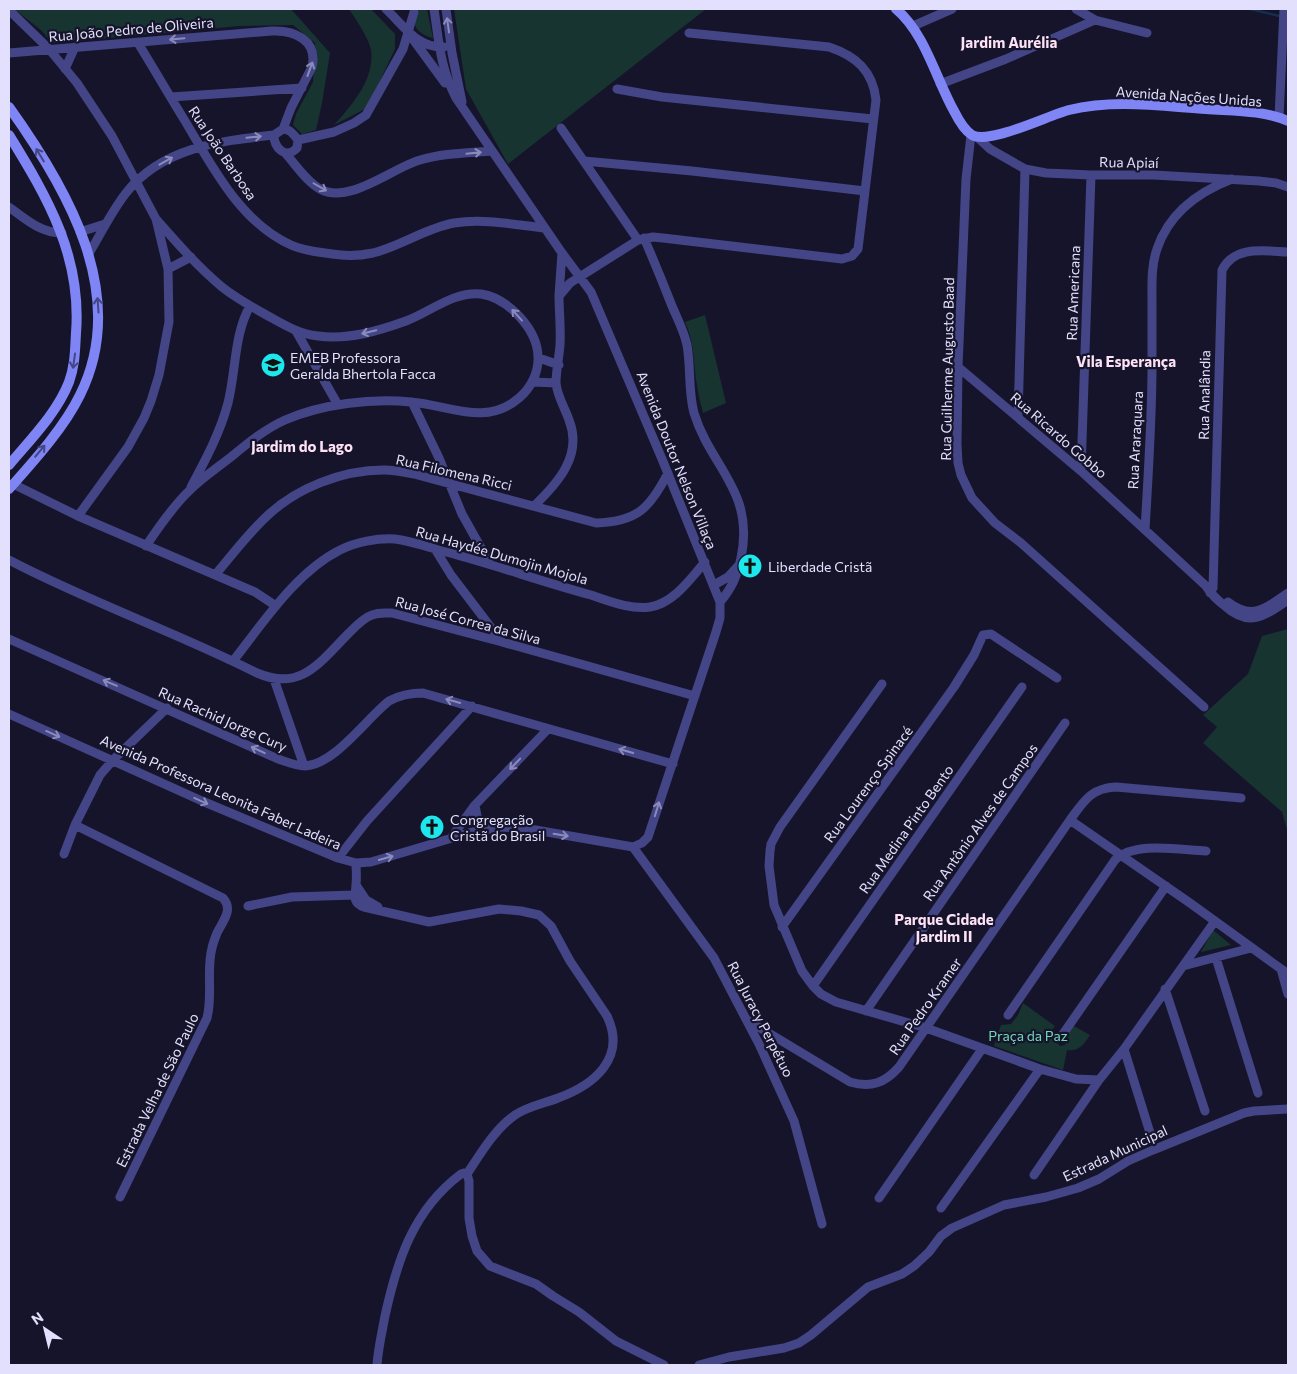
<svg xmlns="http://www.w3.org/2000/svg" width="1297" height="1374" font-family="Commissioner,sans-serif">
  <rect width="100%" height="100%" fill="#16142b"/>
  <path fill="#173431" d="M14,9h277l39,44 -8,50 -6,27 -14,4 -9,-9 3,-11 17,-32 2,-39 -22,-18 -54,1 -187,17 -11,-13z
    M349,9h22l24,25v15l-28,59 -33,17c18,-20 41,-46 37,-75 -2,-12 -15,-30 -22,-41z
    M420,9h7l6,29c-16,-4 -25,-15 -13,-29z
    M454,9h252l-198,155 -42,-75z
    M705,315l21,88 -23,10c-2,-9 -5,-18 -6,-28 -4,-21 -2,-42 -12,-63z
    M1288,629v204l-6,-21 -79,-69 14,-16 -14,-12 45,-41 14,-38z
    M1213,930l18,15 -30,7z
    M1023,1003l32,23 -6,8 11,12 5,-1 5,-16 4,-3 16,9c-6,9 -11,17 -23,15l-4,20 -69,-24 7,-21 10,-1 7,-9z"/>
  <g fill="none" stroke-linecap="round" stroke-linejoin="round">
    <path stroke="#142e4e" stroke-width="2.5" d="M1250,9l29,7"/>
    <path stroke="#434586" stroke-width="9" d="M386,9c18,17 31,39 58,38
      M446,9l6,44 10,49
      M1076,9l19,11
      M9,10l40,39 28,34 35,53 44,83 12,50 1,53 -10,53 -8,26 -7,17 -16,29 -50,69
      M913,26l39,-17
      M407,31l38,52
      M138,43c16,26 31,52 47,78 27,45 55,101 106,124 13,6 27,7 41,9 13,2 27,2 41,-1 28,-7 53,-25 81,-30 30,-5 62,2 91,5
      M9,53l263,-22c22,-1 46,9 40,36l-21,41 -8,21
      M65,69l10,-22
      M940,84l66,-25 89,-39 52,13
      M617,89l45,8 211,22
      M171,97l131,-9
      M1279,117l5,-108
      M561,128l77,112
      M283,129c7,0 10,5 15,11l-1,8c-11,12 -23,0 -23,-13z
      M971,135l-5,44 -8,188 -1,77 1,19 3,12 11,23 23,25 26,20 183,164
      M978,138l12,11 35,20 21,4 45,2h63l105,6 17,2 12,4
      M298,140l36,-8 20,-9 12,-8 37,-66 11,-37
      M286,154c10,11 20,27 34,35 29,16 72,-21 100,-29 23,-7 48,-7 72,-9
      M584,161l108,10 173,20
      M9,207c16,12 32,26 53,26
      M80,232l25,-8
      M644,238c10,23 19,45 28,68 5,12 12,25 15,39 4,22 1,46 7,68 17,55 61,78 47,145 -4,18 -9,30 -21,44
      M88,255c13,-21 23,-43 38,-62 36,-46 95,-52 148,-58
      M168,269l23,-12
      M559,296l11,-13 68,-43 15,-3 10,1 179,21 10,-3 6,-7 18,-149c-3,-29 -20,-44 -47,-53l-140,-14
      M296,331l42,74
      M539,358l20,7
      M958,367l123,104 125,115c5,8 11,14 19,20 25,22 39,10 63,-6
      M533,382l23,1
      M412,402l27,56 23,56 28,50
      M1018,417l7,-248
      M1081,471l10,-296
      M13,484l65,32 177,76 21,14
      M191,487c15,-28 29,-54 37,-84 8,-32 6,-69 22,-97
      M534,506c24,-23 49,-51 35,-86 -4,-12 -12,-24 -13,-37 0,-12 3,-25 4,-38 1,-16 -1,-33 -1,-50 1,-14 2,-28 3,-42
      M1145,530c3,-54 7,-109 7,-163 0,-22 0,-44 0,-65 0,-18 -1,-36 5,-53 12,-36 41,-57 75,-70
      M146,546c12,-18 28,-41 44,-56 12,-12 27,-22 41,-33 17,-14 34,-28 54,-37 37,-16 86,-22 126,-18 38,3 74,25 108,-4 12,-10 20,-26 19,-42 -1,-27 -30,-58 -57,-62 -27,-3 -51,18 -75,27 -28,10 -57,19 -88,15 -18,-2 -32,-10 -48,-19 -16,-9 -33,-18 -48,-30 -24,-20 -45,-44 -66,-68
      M435,549l16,26 51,67
      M9,560c80,42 167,72 248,113 44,19 63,-11 91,-39 7,-7 15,-16 24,-19 7,-3 13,-2 20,-2l110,29 193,54
      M215,575c17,-20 32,-40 51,-58 30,-29 76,-47 118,-47 10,0 20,2 30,4l182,49c41,-1 54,-15 72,-50
      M714,585l14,-8 10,-11
      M1210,593l3,-5 9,-318c13,-25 42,-19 66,-18
      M1228,602c25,19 38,6 60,-9
      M9,639l269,120c9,3 18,7 27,7 29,-1 61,-47 84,-65 11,-6 21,-8 34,-8l250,71
      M233,661c30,-38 63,-89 107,-111 16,-8 37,-12 55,-11 17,2 35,9 51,13 49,13 97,30 145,43 18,6 40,15 59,12 24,-4 40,-28 55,-45
      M274,679l30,87
      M882,684l-102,143 -9,17 -1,7 -1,15 5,39 28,66 11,15 8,8 15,8 90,26 114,41 36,10 23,1
      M9,714l193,87 136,57 18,5 15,-1 98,-29 30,-6 25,1 109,19 9,-4 6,-6 68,-205 4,-14v-16l-58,-143 -71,-167 -29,-39 -106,-155c-16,-31 -17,-56 -22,-89
      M475,805l2,11 7,13
      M1070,820l120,83 98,71
      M75,825l148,73c11,12 -1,24 -6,35 -2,5 -4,10 -5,15 -6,22 1,47 -5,70l-87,179
      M451,838l24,-33 73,-76
      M633,847l81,111 45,86 35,77 28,103
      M64,854l11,-29 25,-50 13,-15 54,-52
      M338,858l29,-37 105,-115
      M356,863c0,7 1,14 0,21 0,11 -5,18 8,23l65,15 70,-13 22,2 18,4 12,11 19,35 37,55c20,42 -13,69 -49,82 -15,6 -30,8 -43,17 -21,15 -34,38 -48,59
      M356,885l10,15 12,7
      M248,906l44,-9 62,-2
      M782,927l172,-240 20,-32 9,-20 8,-1 66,44
      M1216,958l42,135
      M1183,966l68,-18
      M1281,969l7,25
      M813,986l209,-299
      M1165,989l40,122
      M866,1011l199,-288
      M1008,1015l107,-155c19,-19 65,-10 91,-9
      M747,1020l103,62c21,6 35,1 49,-15l171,-247c14,-19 21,-32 46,-33l125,11
      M1063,1034l103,-148
      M1124,1049l27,87
      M467,1174l2,7v37l3,18 5,15 13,15 46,18 17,12 26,16 37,29 48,24
      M1034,1175l65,-95 25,-31 91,-128
      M879,1198l103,-149
      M941,1208l99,-139
      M377,1365c1,-16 5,-33 8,-49 12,-55 28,-106 76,-142l3,-1 3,1
      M699,1365l30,-8 55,-9 15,-5 12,-8 57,-48 34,-13 12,-8 15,-14 12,-16 11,-8 52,-23 42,-8 32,-9 21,-9 29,-18 25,-11 91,-37 10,-2 34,-2"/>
    <path stroke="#7f85f4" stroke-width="10" d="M896,9c29,24 40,70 58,102 4,8 10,19 18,24 17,10 77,-20 97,-25 45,-11 92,-4 137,-1 27,2 57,1 82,12
      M9,107c58,81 121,188 71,288 -16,33 -47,67 -71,94
      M9,135c39,63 73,122 67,198 -1,17 -1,33 -7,49 -12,31 -39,58 -60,83"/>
  </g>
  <defs><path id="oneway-shaft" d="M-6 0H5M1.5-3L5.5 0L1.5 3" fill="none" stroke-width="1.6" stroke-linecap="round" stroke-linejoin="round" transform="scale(1.25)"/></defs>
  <g stroke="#8b8bbb">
    <use href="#oneway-shaft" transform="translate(448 25) rotate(-98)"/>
    <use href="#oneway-shaft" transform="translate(177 39) rotate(175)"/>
    <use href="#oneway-shaft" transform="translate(310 69) rotate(-70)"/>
    <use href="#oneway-shaft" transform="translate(254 137) rotate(-6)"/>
    <use href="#oneway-shaft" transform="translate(474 153) rotate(-6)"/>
    <use href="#oneway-shaft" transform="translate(166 161) rotate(-29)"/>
    <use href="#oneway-shaft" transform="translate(320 187) rotate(30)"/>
    <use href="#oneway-shaft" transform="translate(517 315) rotate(-132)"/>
    <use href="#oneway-shaft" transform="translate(369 332) rotate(167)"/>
    <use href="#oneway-shaft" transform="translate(110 683) rotate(-157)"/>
    <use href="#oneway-shaft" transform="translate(453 701) rotate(-164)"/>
    <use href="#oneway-shaft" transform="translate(53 734) rotate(24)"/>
    <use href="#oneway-shaft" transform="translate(258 750) rotate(-155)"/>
    <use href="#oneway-shaft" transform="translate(626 751) rotate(-164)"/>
    <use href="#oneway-shaft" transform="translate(515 764) rotate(134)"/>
    <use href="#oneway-shaft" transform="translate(201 801) rotate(24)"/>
    <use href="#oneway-shaft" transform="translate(657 809) rotate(-73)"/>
    <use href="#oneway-shaft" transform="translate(561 835) rotate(9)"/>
    <use href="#oneway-shaft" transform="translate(386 858) rotate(-16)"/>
  </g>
  <g stroke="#454785">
    <use href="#oneway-shaft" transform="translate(40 155) rotate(-121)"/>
    <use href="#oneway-shaft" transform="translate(98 305) rotate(-94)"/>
    <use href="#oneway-shaft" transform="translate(74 361) rotate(98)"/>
    <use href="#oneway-shaft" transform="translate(40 451) rotate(-50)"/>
  </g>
  <defs>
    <symbol id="school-disc" viewBox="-11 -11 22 22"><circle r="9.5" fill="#1de6ec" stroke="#16142b"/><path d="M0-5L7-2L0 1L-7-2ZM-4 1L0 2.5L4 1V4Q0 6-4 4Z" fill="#111"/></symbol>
    <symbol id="church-disc" viewBox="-11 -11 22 22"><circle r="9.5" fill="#1de6ec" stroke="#16142b"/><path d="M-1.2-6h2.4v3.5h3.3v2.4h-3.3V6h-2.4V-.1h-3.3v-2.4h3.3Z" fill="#111"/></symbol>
  </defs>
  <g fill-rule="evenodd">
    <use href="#school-disc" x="259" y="351" width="28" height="28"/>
    <use href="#church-disc" x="736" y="552" width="28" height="28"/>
    <use href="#church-disc" x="418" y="813" width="28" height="28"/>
  </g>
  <g text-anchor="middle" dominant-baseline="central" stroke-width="4.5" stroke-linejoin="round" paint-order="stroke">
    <g font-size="14" fill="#e2e0fc" stroke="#16142b">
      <text transform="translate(131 29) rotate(-5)">Rua João Pedro de Oliveira</text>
      <text transform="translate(1189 96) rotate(4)">Avenida Nações Unidas</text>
      <text transform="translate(223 153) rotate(56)">Rua João Barbosa</text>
      <text transform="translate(1129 162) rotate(1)">Rua Apiaí</text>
      <text transform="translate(1073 293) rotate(-88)">Rua Americana</text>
      <text transform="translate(947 369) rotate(-89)">Rua Guilherme Augusto Baad</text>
      <text transform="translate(1204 395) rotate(-89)">Rua Analândia</text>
      <text transform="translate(1059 435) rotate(41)">Rua Ricardo Gobbo</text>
      <text transform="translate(1135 440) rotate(-87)">Rua Araraquara</text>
      <text transform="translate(677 460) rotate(68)">Avenida Doutor Nelson Villaça</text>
      <text transform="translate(454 472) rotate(13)">Rua Filomena Ricci</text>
      <text transform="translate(502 555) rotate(16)">Rua Haydée Dumojin Mojola</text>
      <text transform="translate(468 620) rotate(15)">Rua José Correa da Silva</text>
      <text transform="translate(223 719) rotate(24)">Rua Rachid Jorge Cury</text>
      <text transform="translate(868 784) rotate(-54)">Rua Lourenço Spinacé</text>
      <text transform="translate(221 792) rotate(24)">Avenida Professora Leonita Faber Ladeira</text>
      <text transform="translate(980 822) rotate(-55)">Rua Antônio Alves de Campos</text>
      <text transform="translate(906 829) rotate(-55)">Rua Medina Pinto Bento</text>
      <text transform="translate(925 1006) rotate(-55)">Rua Pedro Kramer</text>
      <text transform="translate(761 1019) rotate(63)">Rua Juracy Perpétuo</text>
      <text transform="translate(157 1090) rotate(-64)">Estrada Velha de São Paulo</text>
      <text transform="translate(1115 1153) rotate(-25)">Estrada Municipal</text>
    </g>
    <g font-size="14" fill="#e2e0fc" stroke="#16142b" text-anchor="start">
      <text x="290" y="357">EMEB Professora<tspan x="290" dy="16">Geralda Bhertola Facca</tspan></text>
      <text x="768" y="566">Liberdade Cristã</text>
      <text x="450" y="819">Congregação<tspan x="450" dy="16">Cristã do Brasil</tspan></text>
    </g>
    <g font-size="14" fill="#71d8b7" stroke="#16142b">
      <text x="1028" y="1035">Praça da Paz</text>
    </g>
    <g font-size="15" font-weight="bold" fill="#fde2f5" stroke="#16142b">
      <text x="1009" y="42">Jardim Aurélia</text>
      <text x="1126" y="361">Vila Esperança</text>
      <text x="302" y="446">Jardim do Lago</text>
      <text x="944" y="919">Parque Cidade<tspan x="944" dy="17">Jardim II</tspan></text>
    </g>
  </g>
  <rect width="1297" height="1374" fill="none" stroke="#e2e0fc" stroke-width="20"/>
  <g transform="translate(45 1329) rotate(325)" stroke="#16142b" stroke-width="4" paint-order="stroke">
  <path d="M0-4L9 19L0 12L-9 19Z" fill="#e2e0fc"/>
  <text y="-8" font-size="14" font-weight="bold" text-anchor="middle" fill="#e2e0fc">N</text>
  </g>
</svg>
